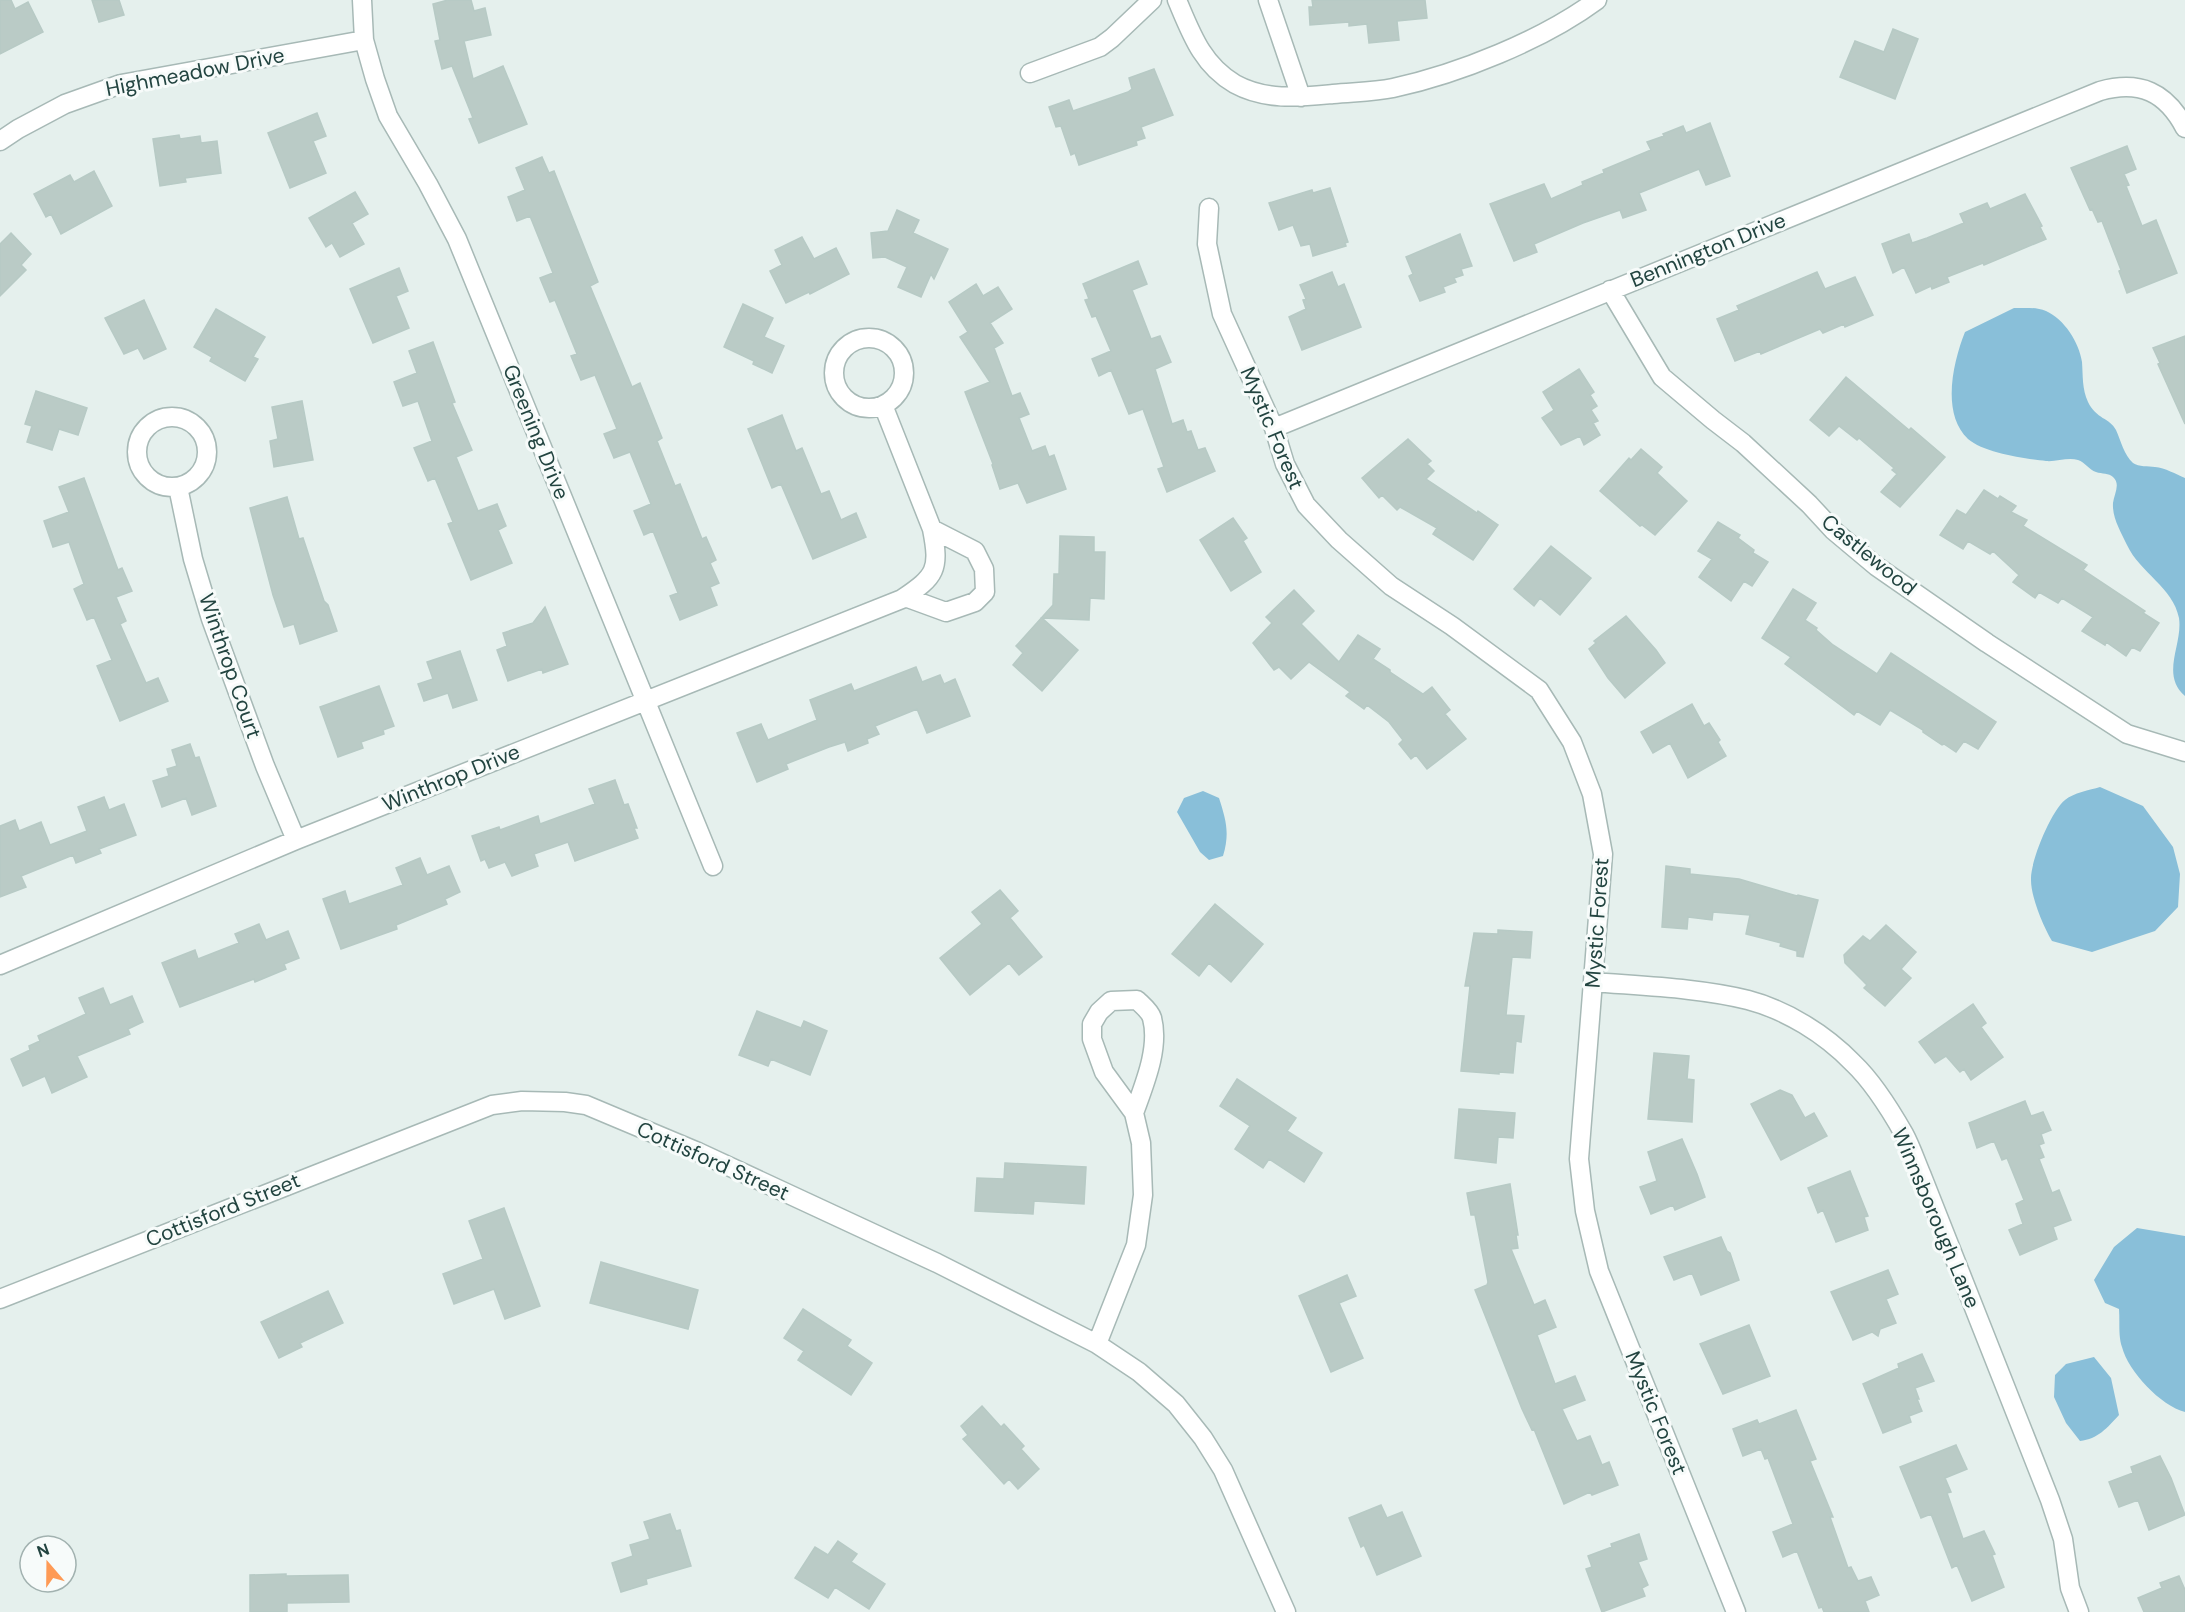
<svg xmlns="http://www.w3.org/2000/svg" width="2185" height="1612" font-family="'DM Sans',sans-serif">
  <rect width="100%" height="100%" fill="#e5f0ed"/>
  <path fill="#89bfd9" d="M2014,308c10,0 22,-1 32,3 18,8 33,31 36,51 1,14 0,27 6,40 8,17 22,16 28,28 5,11 8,25 17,33 6,4 15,3 22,4 10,1 21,7 30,11v218c-25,-22 -2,-51 -6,-78 -6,-31 -39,-45 -52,-73 -6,-13 -15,-27 -14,-42 1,-9 8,-19 0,-26 -4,-4 -11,-3 -17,-5 -7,-2 -11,-10 -18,-12 -10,-3 -22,2 -32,1 -20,-2 -62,-8 -78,-22 -27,-25 -15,-77 -3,-107z
    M2100,787l43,19 30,41 7,27 -2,33 -23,24 -63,21 -40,-11c-9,-15 -21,-44 -21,-61 -1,-18 20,-69 34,-80 8,-7 25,-10 35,-13z
    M1203,791l16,7c7,22 11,35 4,58l-14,4 -9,-8 -23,-40 7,-14z
    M2137,1228l48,8v176c-24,-6 -57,-41 -63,-65 -4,-11 -2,-26 -3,-38l-14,-6 -11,-23 20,-33z
    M2094,1357l17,21 8,37c-12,13 -21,24 -39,26l-14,-18 -12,-26 1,-22 11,-11z"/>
  <path fill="#bacbc6" stroke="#b7cac5" stroke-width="1.5" d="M0,0h11l4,9 13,-7 15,30 -43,22z
    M92,0h27l5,15 -25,7z
    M448,0h23l3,11 11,-3 6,27 -27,6 9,38 30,-13 24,58 -48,19 -10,-24 4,-1 -21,-52 -10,3 -7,-28 5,-1 -7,-36z
    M1312,0h113l2,18 -30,3 2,19 -30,3 -2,-19 -18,2v-4l-39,3 -1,-18h4z
    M1893,29l25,10 -23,60 -55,-22 15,-36 29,11z
    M1154,69l19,46 -32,12 4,11 -9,3 1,4 -58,20 -4,-12 -4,2 -10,-29 -5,1 -7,-20 20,-7 4,11 55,-19 4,-3 -3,-11z
    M317,113l9,23 -13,5 13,32 -36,15 -22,-55z
    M1710,123l20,53 -24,9 -7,-16 -60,24 7,17 -23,8 -3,-8 -37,13 -49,21 3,8 -23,9 -24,-57 54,-20 7,15 32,-14 -1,-3 22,-9 -1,-3 48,-20 -4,-8 17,-6 -1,-2 20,-8 3,7z
    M179,135l1,4 20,-3 1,7 16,-2 4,32 -36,5 1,4 -26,4 -7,-47z
    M2127,146l9,23 -12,5 5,11 -3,1 16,40 14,-6 21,53 -50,20 -8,-22 2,-1 -19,-49 -4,1 -6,-13 -2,1 -19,-42z
    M542,157l7,16 5,-2 44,111 -8,4 42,101 8,-4 22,55 -5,3 18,45 5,-2 22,55 4,-2 10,23 -6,3 9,20 -9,4 7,18 -37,15 -10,-24 8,-3 -25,-62 -9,4 -10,-24 17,-7 -21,-52 -16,6 -10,-24 13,-5 -22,-54 -14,5 -10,-24 6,-2 -22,-54 -5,2 -10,-24 13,-5 -23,-57 -13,5 -9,-24 17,-7 -9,-22z
    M94,171l18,35 -51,28 -10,-20 -5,3 -12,-23 36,-19 4,7z
    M1330,188l18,54 -3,1 1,3 -33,10 -3,-12 -9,2 -8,-21 -14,5 -10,-27 43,-13 1,3z
    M355,192l13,22 -16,9 12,21 -24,13 -8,-14 -6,4 -17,-29z
    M2025,194l17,32 -2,1 6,12 -62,26 -1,-2 -36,14 2,5 -17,7 -1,-3 -15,7 -12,-26 -11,6 -11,-29 27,-10 3,9 15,-5 37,-15 -4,-9 27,-11 3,6z
    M897,210l22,10 -6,13 35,16 -14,30 -3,-5 -10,23 -23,-10 9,-20 -22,-10 -12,1 -2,-25 17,-2z
    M11,233l20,21 -10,11 5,5 -26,26v-52z
    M1460,234l12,32 -11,3 2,6 -9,3 2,4 -13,5 2,5 -25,9 -11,-25 4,-2 -7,-17z
    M802,237l12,22 22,-11 13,26 -39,20 -1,-2 -23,11 -16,-32 12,-6 -7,-15z
    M1138,261l9,23 -15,6 19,49 9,-3 11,26 -16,7 17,55 11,-4 4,12 4,-1 7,19 7,-2 10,23 -48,21 -9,-23 6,-2 -21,-58 -14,5 -18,-44 -12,6 -7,-17 19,-8 -15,-35 -4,1 -7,-17 4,-1 -6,-15z
    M399,268l9,23 -12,5 13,32 -36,15 -23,-54z
    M1332,272l6,15 6,-3 17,43 -59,23 -13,-33 17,-8 -3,-9 3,-1 -6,-14z
    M1817,272l8,17 30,-12 18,38 -28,12 -1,-3 -21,9 -3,-4 -59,25 -1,-3 -25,10 -18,-42 22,-9 -2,-4z
    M976,284l7,12 15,-9 14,22 -22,14 13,20 -9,5 18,48 8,-3 9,21 -10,4 13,33 13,-5 4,11 5,-2 12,34 -39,14 -9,-20 -18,6 -8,-24 1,-1 -28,-72 25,-10 -30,-45 8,-5 -19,-30z
    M144,300l22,49 -22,10 -6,-11 -14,6 -19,-36z
    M743,304l30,14 -9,19 20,9 -12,27 -19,-9 1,-3 -30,-14z
    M216,309l49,28 -12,20 5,2 -13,22 -35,-20 2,-4 -18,-10z
    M2185,336v88l-27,-60 2,-1 -7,-15z
    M433,342l22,60 -3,1 20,47 -16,7 22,54 19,-7 9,22 -8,4 14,33 -41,17 -23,-56 5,-2 -18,-44 -7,3 -14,-33 18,-7 -14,-40 -15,5 -9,-24 23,-9 -8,-22z
    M1579,369l15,23 -4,3 7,11 -6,4 7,11 -5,2 7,12 -16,10 -4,-9 -19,9 -19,-27 12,-8 -11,-18z
    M1846,377l63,53 2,-2 34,29 -45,50 -19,-15 16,-18 -5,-4 2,-2 -35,-30 -2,2 -18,-14 -10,10 -19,-16z
    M36,391l51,17 -9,27 -19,-6 -7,21 -25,-8 5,-16 -7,-2z
    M302,401l11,59 -39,7 -4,-26 8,-2 -6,-32z
    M782,415l14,36 6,-3 19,46 8,-3 12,29 15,-7 10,24 -53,22 -32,-75 -9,4 -24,-59z
    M1408,439l23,22 -4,3 7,7 -8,8 51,34 1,-2 20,14 -25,35 -40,-26 4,-6 -37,-21 -3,3 -15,-15 -3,3 -17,-20z
    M1641,449l21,18 -5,6 30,28 -32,34 -13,-10 -2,1 -40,-35 29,-33 2,2z
    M84,478l34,92 4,-2 10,23 -16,6 10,24 -6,3 26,59 12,-5 10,23 -48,20 -23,-55 15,-6 -18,-43 -7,3 -13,-31 10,-5 -15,-42 -16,5 -9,-26 25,-9 -10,-25z
    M1984,490l14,9 2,-3 16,10 -5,6 16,8 -4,6 64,39 -4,5 62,41 -2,2 16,10 -19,28 -8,-4 -6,9 -20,-14 -1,3 -23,-14 11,-14 -31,-19 -4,5 -19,-11 -4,6 -22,-16 6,-7 -26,-24 -3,3 -22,-13 -5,8 -23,-14 17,-25 9,5z
    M287,497l12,42 4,-1 21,63 4,4 9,26 -37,13 -6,-20 -10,3 -11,-32 -23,-87z
    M1233,518l14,20 -4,3 18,31 -30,19 -31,-51z
    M1718,522l22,13 -2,3 16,12 -1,3 15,9 -16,24 -8,-5 -13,20 -32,-24 13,-18 -14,-8z
    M1060,536l34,1v15h11l-1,47 -14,-1 -1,22 -47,-2 36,32 -36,41 -29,-26 10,-12 -7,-7 37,-41 1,-31h5z
    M1551,546l40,32 -31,37 -20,-17 -6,8 -20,-17z
    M1793,589l23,14 -11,17 12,8 -1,2 17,15 44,29 14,-21 105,69 -18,27 -14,-8 -8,11 -12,-8 -2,1 -19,-13v-2l-33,-20 -10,15 -23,-14 -3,4 -69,-51 6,-7 -29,-19z
    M1294,590l20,21 -13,13 38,38 19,-27 22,14 -7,10 17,11v2l33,22 9,-7 18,23 -5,4 21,25 -39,30 -11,-14 -5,4 -12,-15 4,-4 -14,-18 -22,-17 -3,4 -18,-13 4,-4 -41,-30 -18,17 -12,-12 -5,3 -21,-27 19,-20 -6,-6z
    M545,607l23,57 -25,9 -1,-4 -34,12 -11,-31 10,-4 -4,-13 30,-10z
    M1626,616l30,34 9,13 -40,35 -17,-20 -19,-29 7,-6 -2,-2z
    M460,651l17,49 -24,8 -5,-15 -24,8 -6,-17 15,-5 -6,-17z
    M916,667l6,15 18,-7 4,9 11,-5 15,37 -43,17 -10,-24 -42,17 4,8 -12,5 1,4 -20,8 -3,-9 -16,5 -43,17 2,5 -31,13 -20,-49 24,-9 7,16 49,-20 -7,-20 41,-16 3,7z
    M379,686l15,40 -11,4 1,4 -23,8 2,6 -25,9 -18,-50z
    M1692,704l12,22 5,-3 11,17 -2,2 8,14 -38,22 -18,-35 -17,10 -12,-21z
    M190,744l5,14 4,-1 17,49 -24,9 -6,-17 -24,9 -9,-26 16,-5 -2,-7 10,-3 -5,-16z
    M615,780l9,25 4,-1 9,24h-3l4,10 -63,23 -7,-19 -34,12 4,12 -26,10 -7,-14 -16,6 -4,-9 -4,2 -9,-25 27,-9 1,3 38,-14 2,8 55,-20 -6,-15z
    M104,797l5,13 15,-6 12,31 -37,14 2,4 -25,10 -3,-8 -52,21 5,11 -26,10v-71l15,-6 4,11 22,-9 9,23 37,-14 -9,-24z
    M420,858l7,17 22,-9 11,26 -15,7 2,5 -51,21 1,4 -56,20 -18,-50 22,-8 4,13 54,-19 -7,-17z
    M1666,866l24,3v5l49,5 58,17 1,-1 20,5 -15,57 -6,-1v-5l-17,-5 1,-3 -35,-9 4,-19 -37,-3 -1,8 -24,-3 -1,12 -25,-2z
    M1000,890l18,21 -8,7 32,39 -23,18 -10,-12 -39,32 -30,-37 42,-34 -10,-12z
    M1215,904l48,40 -32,38 -22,-19 -10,13 -27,-22z
    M259,924l7,16 22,-9 11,27 -15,6 2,5 -31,13 -1,-3 -74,28 -18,-44 33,-13 3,9 41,-16 -4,-9z
    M1886,925l30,27 -15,17 10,9 -26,28 -21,-18 3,-3 -22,-22 -1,-8 19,-19 7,5z
    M1498,930l34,2 -2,26 -18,-1 -6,58 18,1 -3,26 -5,-1 -3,32 -14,-1v2l-38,-3 9,-85h-5l9,-53 24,1z
    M103,988l7,17 22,-9 11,26 -15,7 2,5 -53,22 10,21 -35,16 -7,-17 -22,10 -12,-27 19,-9 -1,-4 11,-5 -2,-5 48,-22 -7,-16z
    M1973,1004l13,19 -5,4 22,30 -32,23 -7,-11 -4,3 -14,-16 -11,7 -16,-21z
    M757,1011l44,17 3,-7 23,10 -17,44 -39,-16 -3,7 -29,-11z
    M1654,1053l35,3 -2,23 7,1 -2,42 -44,-3z
    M1237,1079l59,39 -9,13 35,22 -18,29 -35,-23 -6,9 -28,-19 15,-23 -30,-20z
    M1780,1090l12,5 13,23 9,-5 13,23 -46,24 -30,-56z
    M2025,1101l6,15 12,-4 8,18 -10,4 3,9 -5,2 5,12 -5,2 13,34 7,-3 12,30 -18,7 4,12 -37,16 -11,-25 14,-6 -7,-20 8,-4 -17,-42 -5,2 -8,-19 -17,7 -8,-25z
    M1459,1109l56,4 -2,25 -15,-1 -2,26 -41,-5z
    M1682,1139l15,35 8,23 -30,13 -2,-5 -22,9 -11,-27 17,-6 -9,-29z
    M1005,1163l81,4 -2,37 -50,-3 -1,13 -58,-3 2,-33 27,1z
    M1850,1171l18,45 -4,1 4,13 -32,12 -13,-32 -5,3 -10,-25z
    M1510,1184l8,51h-2l2,13 -7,1 23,56 11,-5 11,27 -19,8 18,49 20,-8 10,24 -23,9 15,32 13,-5 12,29 7,-3 9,23 -26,10 -2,-3 -26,12 -30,-75 -2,1 -10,-21 -47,-119 12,-5 1,-3 -13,-67h-4l-4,-22z
    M504,1208l36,98 -35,13 -11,-30 -40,15 -11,-30 40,-15 -14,-38z
    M1721,1237l6,14 3,2 9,27 -38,15 -9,-22 -18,7 -10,-23z
    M601,1262l97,28 -10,39 -98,-26z
    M1888,1270l10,24 -12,5 10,24 -16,6 -2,7 -6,-4 -19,8 -22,-48z
    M1347,1275l9,21 -17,7 24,55 -32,14 -32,-76z
    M328,1291l15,32 -43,20 2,4 -23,11 -18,-36z
    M803,1309l48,31 -4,6 25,17 -21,32 -53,-35 6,-9 -20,-13z
    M1749,1325l21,51 -47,18 -23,-50z
    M1922,1354l12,27 -19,7 4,11h-2l5,12 -13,5 2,6 -28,11 -20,-49 36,-16 -1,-4z
    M982,1406l19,21 3,-3 20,22 -3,3 18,20 -21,20 -9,-10 -5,5 -41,-45 5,-4 -7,-9z
    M1796,1410l20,49 -6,2 23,56h-3l18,51 3,-1 7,14 13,-4 8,18 -14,6 4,11h-45l-2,-5 -3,1 -22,-57 -14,6 -10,-25 20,-8 -25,-66 -3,1 -4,-10 -18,7 -10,-27 24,-9 2,4z
    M1956,1445l11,24 -22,9 6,14 -4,1 16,46 21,-8 11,23 -3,1 12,32 -32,14 -15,-36 -5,3 -21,-54 -10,4 -21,-51z
    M2160,1456l11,22 14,37 -36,15 -11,-30 -19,7 -10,-25 24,-9 -2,-6z
    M1381,1505l6,13 15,-6 19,44 -44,19 -13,-30 -3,2 -12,-29z
    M670,1514l6,17 4,-1 11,36 -45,13 1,5 -26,8 -9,-29 21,-7 -3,-11 20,-6 -6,-17z
    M1639,1534l8,25 -9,3 10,23 -6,3 3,8 -43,16 -16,-43 6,-2 -4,-11 24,-9 -1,-3z
    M838,1541l19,13 -6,8 34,22 -16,25 -34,-22 -7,11 -33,-20 20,-31 13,8z
    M286,1574v2l62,-1 1,27 -62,1v9h-37v-37z
    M2179,1576l6,14v22h-41l-6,-14 24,-10 -2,-5z"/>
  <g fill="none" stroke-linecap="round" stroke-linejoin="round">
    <defs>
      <path id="minor" d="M362,0l2,40 11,39 13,37 40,68 29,55 256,627
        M1177,0c14,33 25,65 58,84 31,17 65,13 98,10 20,-2 41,-2 60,-6 65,-14 150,-48 204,-88
        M1268,0l33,97
        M1030,73l70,-26 12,-9 40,-38
        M0,141l18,-12 47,-25 56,-20 243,-44
        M1209,208l-2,36 15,70 52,114 11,36 21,41 33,35 52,46 61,40 87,64 33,52 20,52 11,60 -24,305 6,52 14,60 137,341
        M1610,290l52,87 51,43 30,23 66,61 24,26 43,36 111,77 140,91 58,18
        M834 373a35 35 0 1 1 70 0a35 35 0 1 1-70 0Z
        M137 452a35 35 0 1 1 70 0a35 35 0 1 1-70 0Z
        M1274,428l826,-337c40,-11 66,1 85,37
        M178,487l15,72 18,60 54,147 31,74
        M905,597l41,15 29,-10 10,-10 -1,-23 -9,-18 -43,-22
        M0,965l296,-125 606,-241c34,-23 38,-29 30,-70l-49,-124
        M1593,982c48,4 108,6 155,18 38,10 77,34 105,63 19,18 38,48 51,71 7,13 12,28 18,42l128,324 13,39 7,49 9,24
        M0,1299l492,-194 30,-4 43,1 21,3 112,47 239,111 160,81 42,28 37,32 27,34 20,32 63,142
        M1097,1344l39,-99 7,-50 -2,-52 -7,-30 -30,-41 -12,-33v-15l7,-12 12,-11 26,-1c5,5 13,11 15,18 8,30 -8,67 -18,95"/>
    </defs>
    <use href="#minor" stroke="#a7b9b6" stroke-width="21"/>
    <use href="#minor" stroke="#fff" stroke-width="18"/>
  </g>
  <g text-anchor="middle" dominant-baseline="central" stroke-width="6" stroke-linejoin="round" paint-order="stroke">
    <g font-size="21" fill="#224440" stroke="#f7fbfa">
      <text transform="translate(195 72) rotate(-11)">Highmeadow Drive</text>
      <text transform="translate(1708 250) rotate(-22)">Bennington Drive</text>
      <text transform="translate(1272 428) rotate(67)">Mystic Forest</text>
      <text transform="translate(536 432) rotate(68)">Greening Drive</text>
      <text transform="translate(1869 555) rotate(39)">Castlewood</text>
      <text transform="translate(230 666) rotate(71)">Winthrop Court</text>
      <text transform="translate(451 778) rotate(-22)">Winthrop Drive</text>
      <text transform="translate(1597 923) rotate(-86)">Mystic Forest</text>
      <text transform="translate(713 1161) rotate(24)">Cottisford Street</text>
      <text transform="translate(223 1210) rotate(-22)">Cottisford Street</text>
      <text transform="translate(1936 1218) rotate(67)">Winnsborough Lane</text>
      <text transform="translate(1656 1413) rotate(68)">Mystic Forest</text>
    </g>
  </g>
  <g transform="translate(48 1564) rotate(340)"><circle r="28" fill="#f7fbfa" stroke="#a2b2b0" stroke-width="1.5"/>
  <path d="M0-4.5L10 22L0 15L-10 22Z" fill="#fe9a55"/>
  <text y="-9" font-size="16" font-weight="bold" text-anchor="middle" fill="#224440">N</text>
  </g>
</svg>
